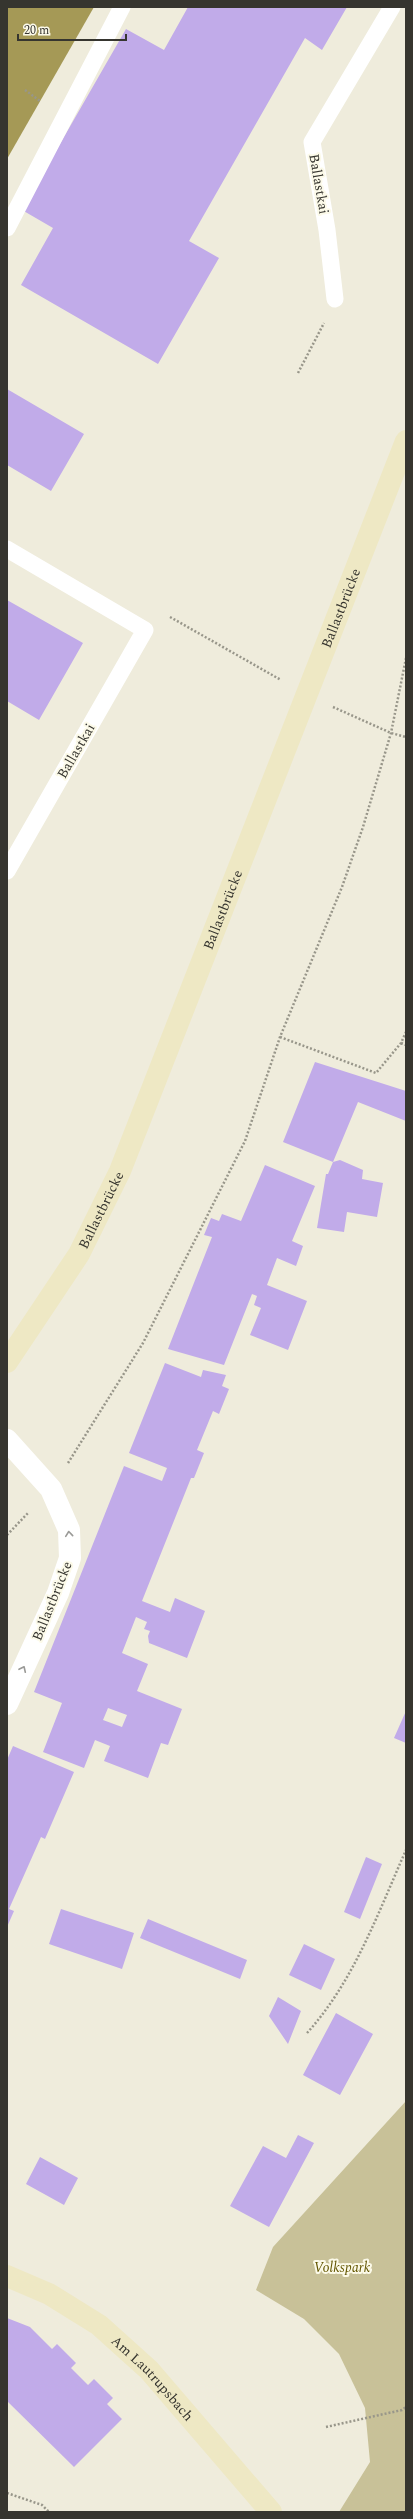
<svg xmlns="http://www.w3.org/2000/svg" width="413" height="2519" font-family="Spectral,serif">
  <rect width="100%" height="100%" fill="#efecdc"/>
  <path fill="#c8c198" d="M406,2101v411h-67l31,-50 -5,-54 -26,-54 -35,-35 -48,-29 17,-43z"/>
  <path fill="#a59956" d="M7,7h87l-87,152z"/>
  <path fill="#c1abe9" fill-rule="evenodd" d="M188,7h159l-25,43 -17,-12 -116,203 30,17 -61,106 -137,-79 32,-57 -31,-18 104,-181 38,21z
    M7,389l77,45 -33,57 -44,-26z
    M7,600l76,43 -44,77 -32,-19z
    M315,1062l91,29v30l-48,-19 -25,60 -50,-20z
    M340,1160l23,10 -1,9 21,4 -6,34 -30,-5 -3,20 -27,-4 9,-54h2l5,-12z
    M265,1165l50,21 -23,55 11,5 -7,20 -19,-8 -10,27 40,16 -19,49 -38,-15 11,-27 -7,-3 3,-9 -5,-2 -28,71 -56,-16 44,-112 -8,-2 7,-17 8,3 3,-7 19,7z
    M165,1363l36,14 2,-7 23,5 -4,11 7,3 -10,25 -6,-3 -16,39 7,3 -10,25h-3l-49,123 28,11 5,-14 30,13 -18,47 -38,-15 -1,-7 2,-5 -6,-2 3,-7 -11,-5 -14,36 26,11 -11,27 45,18 -14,36 -7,-2 -13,35 -44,-17 6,-15 -15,-6 -11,28 -41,-16 19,-49 -28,-11 90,-226 38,15 5,-13 -38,-15zM108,1708l19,7 -5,12 -19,-7z
    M406,1711v32l-12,-5z
    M13,1746l61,26 -29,67 -4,-2 -32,72 5,2 -7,16v-167z
    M366,1857l16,7 -22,55 -16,-7z
    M61,1909l73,24 -12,36 -73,-25z
    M148,1919l99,41 -7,19 -100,-41z
    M304,1944l31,15 -14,31 -32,-15z
    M278,1997l23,14 -13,33 -19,-28z
    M336,2013l37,21 -33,61 -37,-20z
    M298,2135l16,8 -45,84 -39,-21 33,-60 23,12z
    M40,2157l38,21 -14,27 -38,-21z
    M7,2318l23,9 22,22 5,-5 19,19 -5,5 17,17 6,-6 19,19 -6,6 15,15 -48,48 -67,-66z"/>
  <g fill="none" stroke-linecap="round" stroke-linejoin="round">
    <path stroke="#98968a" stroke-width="2.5" stroke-dasharray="2 2" stroke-linecap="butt" d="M25,90l15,11
      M298,373l26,-50
      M170,617l111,63
      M333,707l58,26 15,4
      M280,1037l96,36 25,-30 5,-11
      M401,1043l5,2
      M68,1463l75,-120 102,-202 35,-104 62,-150 21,-60 28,-94 15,-75
      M7,1535l21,-22
      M307,2033c47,-52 71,-120 99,-183
      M326,2427l76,-17 4,-3
      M7,2493l35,12 7,7"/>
    <path stroke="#fff" stroke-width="17" d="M7,228l115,-221
      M335,299l-8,-69 -15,-88 80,-135
      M7,549l138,81 -138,241"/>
    <path stroke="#fff" stroke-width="22" d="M7,1440l44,49 18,41 1,28 -12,35 -51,111"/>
    <g stroke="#eee8c4" stroke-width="22">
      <path id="s1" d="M7,1362l72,-108 41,-83 286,-730"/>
      <path id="s2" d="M7,2276l42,18 50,31 50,45 122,142"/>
    </g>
  </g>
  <defs><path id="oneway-chevron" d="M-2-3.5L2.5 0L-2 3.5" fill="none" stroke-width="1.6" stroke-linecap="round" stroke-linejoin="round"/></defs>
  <g stroke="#9a9a97">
    <use href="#oneway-chevron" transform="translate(69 1534) rotate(-96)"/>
    <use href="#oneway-chevron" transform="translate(23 1669) rotate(-65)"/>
  </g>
  <g text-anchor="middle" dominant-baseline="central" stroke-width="4" stroke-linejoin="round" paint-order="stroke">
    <g font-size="14" fill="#36352f" stroke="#fcfae9">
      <text transform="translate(319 184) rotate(80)">Ballastkai</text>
      <text stroke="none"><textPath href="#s1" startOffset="827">Ballastbrücke</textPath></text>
      <text transform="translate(76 751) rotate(-60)">Ballastkai</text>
      <text stroke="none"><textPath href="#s1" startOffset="503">Ballastbrücke</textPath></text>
      <text stroke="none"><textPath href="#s1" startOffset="179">Ballastbrücke</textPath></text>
      <text transform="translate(52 1601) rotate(-68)">Ballastbrücke</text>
      <text stroke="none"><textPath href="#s2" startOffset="180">Am Lautrupsbach</textPath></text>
    </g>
    <g font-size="14" font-style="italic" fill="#635600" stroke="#fcfae9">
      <text x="342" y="2267">Volkspark</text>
    </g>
  </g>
  <rect width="413" height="2519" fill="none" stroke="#36352f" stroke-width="16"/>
  <path d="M18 34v6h108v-6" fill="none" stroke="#36352f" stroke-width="2"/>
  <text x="24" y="34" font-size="12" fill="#36352f" stroke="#fcfae9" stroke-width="3" paint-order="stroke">20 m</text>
</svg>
